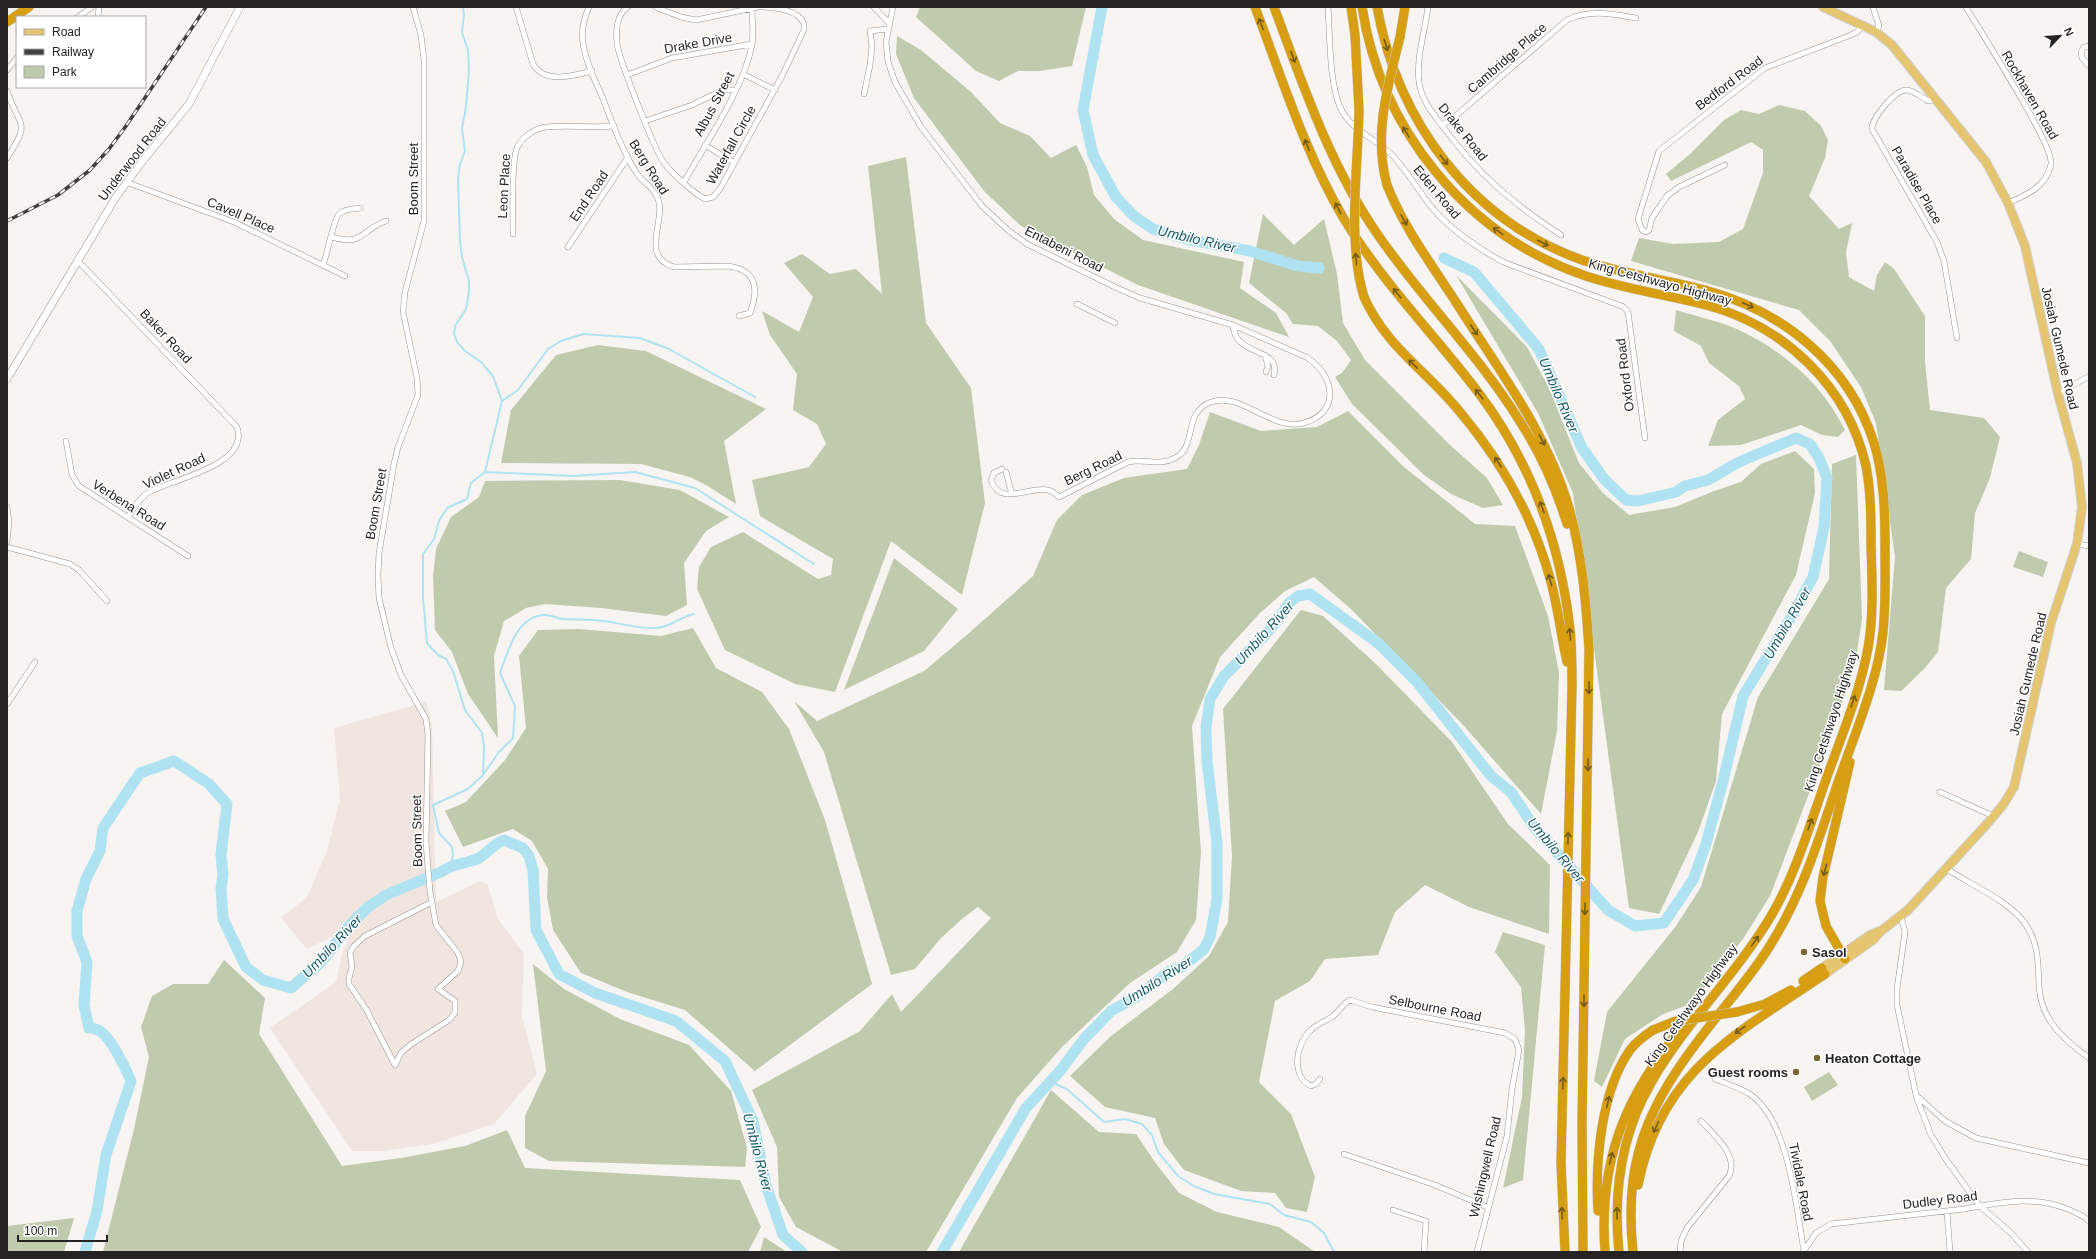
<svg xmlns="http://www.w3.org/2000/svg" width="2096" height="1259" font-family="Arial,sans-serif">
  <rect width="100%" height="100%" fill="#f7f4f2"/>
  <path fill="#f1e5e0" d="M426,702l6,24 4,176 44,-21 8,4 10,34 26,35 -2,62 15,58 -43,50 -61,20 -51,7h-30l-82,-123 66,-46 7,-32 5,-9 -17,-4 -24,12 -26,-31 26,-21 20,-46 13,-52 -6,-71z"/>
  <path fill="#c0cbad" d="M920,7h166l-14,59 -32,5h-22l-19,10 -23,-10 -60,-54z
    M897,36l24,14 50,42 29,31 30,13 21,22 25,-13 11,22 7,28 20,24 29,21 101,22 -4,26 36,25 13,24 -151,-52 -117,-59 -37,-35 -70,-93 -18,-44z
    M1779,105l26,6 16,15 7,14 -3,18 -16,38 30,33 13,-6 -6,29 3,25 25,14 3,-16 8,-13 9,7 31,47v46l5,48 54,8 16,19 -10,41 -15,35 -4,46 -25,29 -8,64 -14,17 -23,22 -17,-1 11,-133 -19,-134 -15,-36 -31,-46 -31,-31 -168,-49 8,-23 34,6 46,-2 24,-13 20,-56v-23l-12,-8 -80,39 -5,-7 24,-20 34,-34 17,-10 18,4z
    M906,157l20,166 45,65 14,115 -23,92 -71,-54 -56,151 -40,-8 -70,-34 -28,-61 2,-22 12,-20 32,-15 75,47 13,-4 2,-16 -73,-43 -8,-36 57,-13 17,-23 -9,-20 -24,-14 4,-36 -27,-39 -8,-24 37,21 14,-35 -29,-34 18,-9 28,20 26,-5 26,25 -14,-128z
    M1263,214l31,31 30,-26 13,55 6,49 22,37 85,85 37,33 16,27 -20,3 -32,-14 -27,-19 -72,-71 -17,-27 7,-4 9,-13 -14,-19 -19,-15 -25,-2 -7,-11 -37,-30z
    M1456,275l71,72 22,41 30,75 24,30 26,22 46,-8 39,-16 27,-9 20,-18 34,-13 19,18 1,24 -19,82 -74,139 -6,67 -18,51 -39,82 -30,-6 -56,-415 -35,-80z
    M1676,310c21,7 45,11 65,21 45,22 81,53 104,99l-7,7 -16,-2 -21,-10 -60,20 -33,1 10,-26 27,-21 -6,-13 -30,-23 -8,-17 -27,-15z
    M598,345l48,6 120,58 -42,32 12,63 -30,-19 -16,-8 -49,-13 -140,-1 10,-53 45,-55z
    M1348,411l56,56 71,57 40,2 33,90 11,57 -2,58 -16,83 -77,-88 -112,-116 -38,-33 -29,14 -25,22 -40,44 -28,69 9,126 -5,68 -19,32 -47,31 -68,64 -45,51 -91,154h-83l-47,-25 -17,-30 -2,-50 -25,-57 108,-59 32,-37 9,18 90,-94 -13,-11 -16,12 -21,19 -26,31 -24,6 -67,-223 -30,-51 23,20 107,-50 44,-37 65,-58 24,-56 25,-25 42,-17 63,-9 12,-24 11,-33 51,19 56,-4z
    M1856,455l6,164 -7,46 -26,76 -59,155 -27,43 -52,65 -28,10 -38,25 -23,48 -8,-6 13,-69 69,-86 25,-39 57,-190 71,-118 3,-115z
    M620,480l60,10 49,27 -23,14 -22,32 3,42 -21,11 -65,-8 -56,-4 -19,4 -22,13 -10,35 4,82 -30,-44 -16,-42 -17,-22 -2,-54 3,-27 15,-32 28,-20 6,-16z
    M2019,551l29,11 -5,15 -30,-10z
    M894,558l64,51 -34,42 -80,39z
    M1301,610l22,6 53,48 76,78 56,82 42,41 -1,69 -80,-27 -44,-22 -30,27 -17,43 -53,4 -15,22 -35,20 -16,81 32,32 24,63 -8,35 -21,-4 -11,-15 -34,-2 -57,-21 -20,-26 -9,-26 -50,-11 -35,-31 41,-40 62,-47 36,-33 19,-34 4,-66 -9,-147z
    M693,628l23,40 46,24 27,37 36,91 47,164 -117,87 -70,-61 -58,-18 -46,-19 -28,-43 -6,-33 1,-28 -16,-28 -19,-12 -50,18 -18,-36 21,-9 39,-42 21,-32 -7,-72 19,-26 41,-1 82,7z
    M1503,932l42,13 -22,235 -20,8 19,-91 3,-67 -4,-43 -26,-35z
    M224,960l41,38 -6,36 83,132 59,-8 64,-12 42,-16 18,38 215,12 21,47 -13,25h-645l31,-123 15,-72 -8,-30 11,-31 21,-12h35z
    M533,964l31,25 56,30 69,26 42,46 16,57 -2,19 -196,-6 -24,-13v-32l21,-45z
    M1829,1072l9,13 -26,16 -8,-14z
    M1051,1090l48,42 37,2 21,31 22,28 38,19 62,15 36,25h-356z
    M74,1218l-10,34h-57v-26z
    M764,1237l23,15h-27z"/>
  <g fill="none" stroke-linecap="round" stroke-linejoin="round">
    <path stroke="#b0e3f2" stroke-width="2" d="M463,7l1,7 -2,19 6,17 1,19 -3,38 -4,21 3,23 -5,13 -2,14 2,63 2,16 7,24v11l-3,17 -11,17 -1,8 3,8 8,9 16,11 12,14 9,25 -17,71 -14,11 -4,16 -20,9 -8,13 -5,18 -11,15v44l4,45 11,12 8,4 7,12 12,39 17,23 2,14 -1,28
      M502,401l16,-11 30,-41 13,-8 22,-7 57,4 29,11 86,48
      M485,472l88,4 62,-4 60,16 119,76
      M451,866l2,-11 -1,-8 -13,-14 -6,-28 35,-16 15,-14 16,-23 14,-14 2,-32 -15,-33c8,-21 16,-58 46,-58 6,0 12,4 18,4 14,1 26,0 40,2 15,2 36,8 51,7 15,0 24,-11 39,-14
      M1050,1081l18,9 36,32 21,-3 17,5 10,11 6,17 20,24 16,10 20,8 56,10 14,11 27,7 13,11 10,19"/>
    <path stroke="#b0e3f2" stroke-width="11" d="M1102,7l-19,103 10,45 23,42 18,19 19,13 37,11 60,11 48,15 21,2
      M85,1252l12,-41 9,-56 25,-74c-5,-12 -21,-46 -33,-51 -2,-1 -6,-2 -9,-2l-5,-23 3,-43 -10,-26v-25l9,-32 14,-28 3,-23 37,-55 34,-12 35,23 18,20 -6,51 2,20 -2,13 2,31 23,48 17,13 28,8 30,-26 29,-37 18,-18 18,-12 55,-23c11,-9 26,-8 38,-14 9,-6 15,-14 25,-18l19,8 6,8 4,14 3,60 23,44 36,19 81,28 49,40 28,60 13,64 17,50 19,17
      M942,1252l84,-144 34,-37 24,-32 27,-28 27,-15 32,-25 12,-4 22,-18 6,-12 7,-38v-56l-10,-82 -1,-34 4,-28 14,-23 42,-42 13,-15 10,-16 9,-7 12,-2 68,49 39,39 74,94 20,16 24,36 73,82 27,16 29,-3 29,-43 13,-36 17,-63 20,-85 49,-80 21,-39 11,-50 3,-49 -8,-20 -9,-14 -14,-6 -57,24 -31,18 -23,6 -9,6 -38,9 -12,-1 -22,-21 -22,-31 -43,-99 -65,-77 -30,-14"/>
    <defs>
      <path id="minor" d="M516,7l17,57c11,20 40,12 59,7
        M589,7c-5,11 -8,23 -6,36 2,17 11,35 18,51 11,27 20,56 37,81 5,7 14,12 18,20 14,21 -19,61 18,72l54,-1c29,4 31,23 22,47l-11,3
        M628,7c-12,8 -12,23 -11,36 1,14 38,108 47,120 8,10 29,30 41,36l8,-2 7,-8 62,-113 22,-46v-6c-5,-15 -29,-16 -43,-17
        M655,7l26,10 15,3 62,-13
        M874,7l15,16
        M893,7l-7,35 2,20 7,20 26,45 61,79 27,25 18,13 90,44 23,10 93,27 73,32c28,17 36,55 -2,66 -32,9 -63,-32 -93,-21 -30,11 -12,46 -38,57 -14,7 -30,-1 -45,3l-69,35c-3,-3 -7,-6 -11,-7 -18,-4 -49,17 -57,-10l3,-7 8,-4
        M1328,7c2,28 1,74 12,100 10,23 35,31 53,49 15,16 26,36 40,53 19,22 45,39 70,53l121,45 4,5 17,126
        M1428,7c-3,24 -12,51 -9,75 2,17 14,32 24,45 35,47 69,76 118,108
        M1873,7l6,19 -3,6
        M1966,7c14,24 88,138 85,157 -4,22 -24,31 -43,39
        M78,17l14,-10
        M98,17l1,-10
        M2089,46l-5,1 -3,5 1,6 7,8
        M7,70l10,-12
        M743,74l32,16
        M627,75l45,-17 80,-14
        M7,91c12,37 25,29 0,67
        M864,94l6,-29 2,-19 -2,-15 18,-2
        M1936,99l-8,2c-6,-4 -15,-11 -22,-11 -12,1 -34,28 -34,39l65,113 7,19 13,77
        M645,121l47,-16 31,-15h13
        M1442,125l10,-6 115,-99c24,-11 45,-6 69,-2
        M705,145l29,18
        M1725,165l-46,22 -12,9 -15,22 -3,12 -3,2 -4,-2 -4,-11 21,-68 106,-83 86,-33 6,-3 6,-7
        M126,182l108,40 111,54
        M684,182c23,-41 59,-92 68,-137 2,-12 0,-25 0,-37
        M513,234c0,-17 -2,-73 4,-86 4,-10 18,-20 29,-21 23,-2 45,1 68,-1
        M332,237c32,9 27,-6 54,-16
        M568,247l60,-90
        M78,261l159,166c13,39 -65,52 -88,65 -10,6 -15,16 -21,25
        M323,265c4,-10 11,-47 16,-51 5,-5 14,-5 21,-6
        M1077,304l38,19
        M1233,325c2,33 48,21 41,50
        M1265,355l3,11 -2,6
        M2058,394l31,-18
        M66,441l6,34 7,11 109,70
        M1006,472l6,22
        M7,507l2,15 -2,19
        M2077,544l12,2
        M7,547l63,17 9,6 28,31
        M7,704l28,-42
        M1940,792l53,24
        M1947,869c24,16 63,32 79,56 13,19 12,39 13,61 2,34 24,53 50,72
        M1901,917l4,15 -8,57v16l19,90 29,26 31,17 113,25
        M395,1065l6,-12 9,-8 39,-25 6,-7v-12l-17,-12 20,-18 3,-9 -3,-9 -22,-28 -6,-33 -4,-49 2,-108 -2,-16 -25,-44 -10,-27 -12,-50 -1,-23 1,-22 15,-89 4,-17 20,-52 -1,-17 -14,-66 2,-20 19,-71v-161l-3,-25 -8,-28
        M395,1065l-29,-56 -17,-25v-6l3,-11 -2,-15 4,-6 11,-10 67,-34
        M1320,1079l-4,5 -5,2c-21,-10 -15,-43 0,-56 6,-6 14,-9 21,-13 7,-5 10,-13 18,-17l22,7 133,26 10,6 4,11 -7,39 -5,47 -30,116
        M1715,1079c12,5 26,9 36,16 38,27 45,112 53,156
        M1916,1096l15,39 14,23 34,47 32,28 17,19
        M1344,1154l91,31 52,22
        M1393,1210l33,11 -2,31
        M1947,1211l3,41
        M1680,1252l1,-11 6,-13 42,-52c10,-21 -15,-41 -28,-55
        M1803,1252l13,-19 15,-9 133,-15c37,-7 70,-14 106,1 7,3 14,6 19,11"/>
      <path id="secondary" d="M7,379l109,-182 25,-34 48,-59 51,-97"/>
      <path id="primary" d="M1823,7l53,25 16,13 94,117 22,41 17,43 33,148 19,69 5,44 -5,37 -26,79 -37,164 -11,18 -17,20 -78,85 -27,21 -8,9 -48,34
        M1822,968l48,-33 10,-4"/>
      <path id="motorway" d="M1255,7c27,71 50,146 89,212 38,63 90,115 134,173 53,70 82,150 92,237 2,19 2,39 2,58l-11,476 4,89
        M1274,7c29,78 56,159 104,228 44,64 100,119 141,185 21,32 37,68 48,104
        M1351,7l4,28 4,75
        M1362,7c19,122 103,227 221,268 40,14 82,19 123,30 78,21 142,81 160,161 5,26 5,52 5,79 1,34 3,69 -3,103 -9,49 -30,96 -46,143 -15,43 -28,86 -51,125 -35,59 -86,107 -120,167 -30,52 -38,110 -32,169
        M1377,7c21,115 93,213 205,253 40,14 82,19 123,30 78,21 144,74 169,153 10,33 11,68 11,102 0,29 1,58 -2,87 -5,50 -32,111 -48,159 -18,54 -34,105 -64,153 -15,25 -34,47 -52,70 -63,79 -97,133 -86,238
        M7,22l22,-15
        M1400,37l5,-30
        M1387,185c17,44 48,84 74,125 40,63 87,125 108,198 13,46 17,94 20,141l-7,475 1,128
        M1364,297c22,50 63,74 96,115 42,50 74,106 91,170 7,26 10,53 16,80
        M1845,959l-19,-33 -6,-25 3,-24 27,-115
        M1803,981l19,-13
        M1737,1012l28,-8 26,-14
        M1638,1185c23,-116 99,-151 187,-211
        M1598,1211c-3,-49 3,-120 32,-161 6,-8 14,-14 23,-20
        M1605,1252c-7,-97 23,-161 84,-234"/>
    </defs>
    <use href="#minor" stroke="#959290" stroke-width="6"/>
    <use href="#secondary" stroke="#959290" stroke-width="8"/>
    <use href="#primary" stroke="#cfcfcf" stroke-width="10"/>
    <use href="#motorway" stroke="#cfcfcf" stroke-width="10"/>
    <use href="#minor" stroke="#fff" stroke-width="5"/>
    <use href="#secondary" stroke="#fff" stroke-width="7"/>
    <use href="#primary" stroke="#e6c570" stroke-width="8"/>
    <use href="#motorway" stroke="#d69e10" stroke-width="9"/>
    <defs>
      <path id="rail" d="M7,221l51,-26 32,-25 19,-21 17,-23 80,-119"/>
    </defs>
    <use href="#rail" stroke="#424040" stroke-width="3.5"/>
    <use href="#rail" stroke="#fff" stroke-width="2" stroke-dasharray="6" stroke-linecap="butt"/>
    <defs>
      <path id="motorway-bridge" d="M1359,110c-1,58 -12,132 5,187
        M1387,185c-14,-51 1,-99 13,-148
        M1653,1030l23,-9 61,-9"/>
    </defs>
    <use href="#motorway-bridge" stroke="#cfcfcf" stroke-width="10" stroke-linecap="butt"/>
    <use href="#motorway-bridge" stroke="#d69e10" stroke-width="9"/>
  </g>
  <defs><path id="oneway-shaft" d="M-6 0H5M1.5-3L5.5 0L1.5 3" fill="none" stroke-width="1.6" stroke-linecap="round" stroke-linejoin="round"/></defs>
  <g stroke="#755a1a">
    <use href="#oneway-shaft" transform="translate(1261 24) rotate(-111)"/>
    <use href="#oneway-shaft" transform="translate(1386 45) rotate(72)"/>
    <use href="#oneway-shaft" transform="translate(1293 57) rotate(70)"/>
    <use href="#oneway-shaft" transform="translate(1406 132) rotate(-121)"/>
    <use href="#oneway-shaft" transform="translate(1307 145) rotate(-113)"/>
    <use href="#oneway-shaft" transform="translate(1444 160) rotate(51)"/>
    <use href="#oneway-shaft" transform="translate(1338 208) rotate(-118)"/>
    <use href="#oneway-shaft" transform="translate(1404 220) rotate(60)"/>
    <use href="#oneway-shaft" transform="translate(1498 231) rotate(-144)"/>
    <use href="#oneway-shaft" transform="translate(1543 243) rotate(27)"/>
    <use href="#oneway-shaft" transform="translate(1356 259) rotate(-95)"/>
    <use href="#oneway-shaft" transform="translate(1397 293) rotate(-129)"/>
    <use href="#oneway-shaft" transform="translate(1748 305) rotate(23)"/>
    <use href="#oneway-shaft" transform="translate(1474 330) rotate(57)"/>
    <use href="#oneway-shaft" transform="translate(1413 364) rotate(-136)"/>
    <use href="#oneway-shaft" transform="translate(1479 394) rotate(-127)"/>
    <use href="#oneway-shaft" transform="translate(1542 440) rotate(63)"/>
    <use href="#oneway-shaft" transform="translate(1498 462) rotate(-123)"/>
    <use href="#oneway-shaft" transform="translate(1542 507) rotate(-110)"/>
    <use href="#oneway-shaft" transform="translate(1550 580) rotate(-106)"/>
    <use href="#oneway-shaft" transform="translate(1570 634) rotate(-94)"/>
    <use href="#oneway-shaft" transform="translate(1589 688) rotate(90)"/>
    <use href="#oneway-shaft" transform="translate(1853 701) rotate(-71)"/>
    <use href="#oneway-shaft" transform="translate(1588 765) rotate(91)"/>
    <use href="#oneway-shaft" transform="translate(1810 824) rotate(-71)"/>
    <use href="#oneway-shaft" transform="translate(1568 838) rotate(-89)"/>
    <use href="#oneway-shaft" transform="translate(1825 870) rotate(104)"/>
    <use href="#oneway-shaft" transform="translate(1585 909) rotate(91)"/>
    <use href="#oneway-shaft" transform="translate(1755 941) rotate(-55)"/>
    <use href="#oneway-shaft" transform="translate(1584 1001) rotate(90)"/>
    <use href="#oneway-shaft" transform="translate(1740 1030) rotate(144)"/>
    <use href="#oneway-shaft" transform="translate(1563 1083) rotate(-89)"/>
    <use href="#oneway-shaft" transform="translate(1608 1102) rotate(-76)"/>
    <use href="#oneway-shaft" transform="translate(1656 1127) rotate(115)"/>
    <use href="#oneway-shaft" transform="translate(1611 1158) rotate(-76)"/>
    <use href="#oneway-shaft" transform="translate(1562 1213) rotate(-92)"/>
    <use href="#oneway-shaft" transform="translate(1617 1213) rotate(-91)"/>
  </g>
  <g fill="#766835" stroke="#fff" stroke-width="1.5">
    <circle cx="1804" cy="952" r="4"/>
    <circle cx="1817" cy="1058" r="4"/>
    <circle cx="1796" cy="1072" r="4"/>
  </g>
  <g text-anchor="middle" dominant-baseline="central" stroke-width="3" stroke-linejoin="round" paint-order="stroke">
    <g font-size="13" fill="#252323" stroke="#fff">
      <text transform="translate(698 43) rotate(-10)">Drake Drive</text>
      <text transform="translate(1507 58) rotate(-41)">Cambridge Place</text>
      <text transform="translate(1729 83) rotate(-37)">Bedford Road</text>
      <text transform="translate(2030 95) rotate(60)">Rockhaven Road</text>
      <text transform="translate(714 104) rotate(-62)">Albus Street</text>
      <text transform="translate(1463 132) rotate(51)">Drake Road</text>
      <text transform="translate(731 145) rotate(-61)">Waterfall Circle</text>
      <text transform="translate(132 159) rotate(-52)">Underwood Road</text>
      <text transform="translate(649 167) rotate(58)">Berg Road</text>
      <text transform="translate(413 179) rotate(-90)">Boom Street</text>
      <text transform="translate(1917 185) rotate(60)">Paradise Place</text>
      <text transform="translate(504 186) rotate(-87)">Leon Place</text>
      <text transform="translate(1437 192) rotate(50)">Eden Road</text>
      <text transform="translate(589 196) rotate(-56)">End Road</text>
      <text transform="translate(241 215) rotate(23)">Cavell Place</text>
      <text transform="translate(1064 249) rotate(27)">Entabeni Road</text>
      <text transform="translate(1660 282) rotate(15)">King Cetshwayo Highway</text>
      <text transform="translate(166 336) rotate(47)">Baker Road</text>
      <text transform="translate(2060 348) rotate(77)">Josiah Gumede Road</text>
      <text transform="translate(1625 375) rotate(-97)">Oxford Road</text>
      <text transform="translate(1093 468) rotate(-26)">Berg Road</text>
      <text transform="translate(174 471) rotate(-25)">Violet Road</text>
      <text transform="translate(376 504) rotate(-80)">Boom Street</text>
      <text transform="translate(129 505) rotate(32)">Verbena Road</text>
      <text transform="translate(2028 674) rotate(-77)">Josiah Gumede Road</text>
      <text transform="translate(1831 721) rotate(-72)">King Cetshwayo Highway</text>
      <text transform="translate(417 831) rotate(-91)">Boom Street</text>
      <text transform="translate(1691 1005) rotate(-54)">King Cetshwayo Highway</text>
      <text transform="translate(1435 1008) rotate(11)">Selbourne Road</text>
      <text transform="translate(1485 1167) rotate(-77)">Wishingwell Road</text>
      <text transform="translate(1801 1182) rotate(79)">Tividale Road</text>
      <text transform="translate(1940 1200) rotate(-7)">Dudley Road</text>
    </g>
    <g font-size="13" font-weight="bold" fill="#252323" stroke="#fff" text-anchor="start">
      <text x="1812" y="952">Sasol</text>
      <text x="1825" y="1058">Heaton Cottage</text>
      <text x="1788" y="1072" text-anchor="end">Guest rooms</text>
    </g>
    <g font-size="14" font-style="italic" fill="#155969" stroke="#fff">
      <text transform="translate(1197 239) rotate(13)">Umbilo River</text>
      <text transform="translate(1559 395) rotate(67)">Umbilo River</text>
      <text transform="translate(1787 623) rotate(-60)">Umbilo River</text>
      <text transform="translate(1264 633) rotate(-48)">Umbilo River</text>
      <text transform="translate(1556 850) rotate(50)">Umbilo River</text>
      <text transform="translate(332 946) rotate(-47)">Umbilo River</text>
      <text transform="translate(1157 981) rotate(-33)">Umbilo River</text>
      <text transform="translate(758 1152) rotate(75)">Umbilo River</text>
    </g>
  </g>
  <rect width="2096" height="1259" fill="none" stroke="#252323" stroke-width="16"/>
  <rect x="16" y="16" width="130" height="72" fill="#ffffff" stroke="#a8a7a7"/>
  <rect x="24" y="29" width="20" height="6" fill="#e6c570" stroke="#a8a7a7"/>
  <text x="52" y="36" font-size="12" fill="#252323">Road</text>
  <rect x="24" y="49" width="20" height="6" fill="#424040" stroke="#a8a7a7"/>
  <text x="52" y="56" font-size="12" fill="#252323">Railway</text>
  <rect x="24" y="66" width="20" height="12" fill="#c0cbad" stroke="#a8a7a7"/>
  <text x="52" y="76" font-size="12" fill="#252323">Park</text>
  <g transform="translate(2060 36) rotate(65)" stroke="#ffffff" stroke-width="3" paint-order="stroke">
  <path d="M0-3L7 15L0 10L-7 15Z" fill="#252323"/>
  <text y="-6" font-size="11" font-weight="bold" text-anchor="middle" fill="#252323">N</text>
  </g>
  <path d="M18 1235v6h89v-6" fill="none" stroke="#252323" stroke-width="2"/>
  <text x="24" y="1235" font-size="12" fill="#252323" stroke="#ffffff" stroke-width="3" paint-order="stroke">100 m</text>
</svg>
